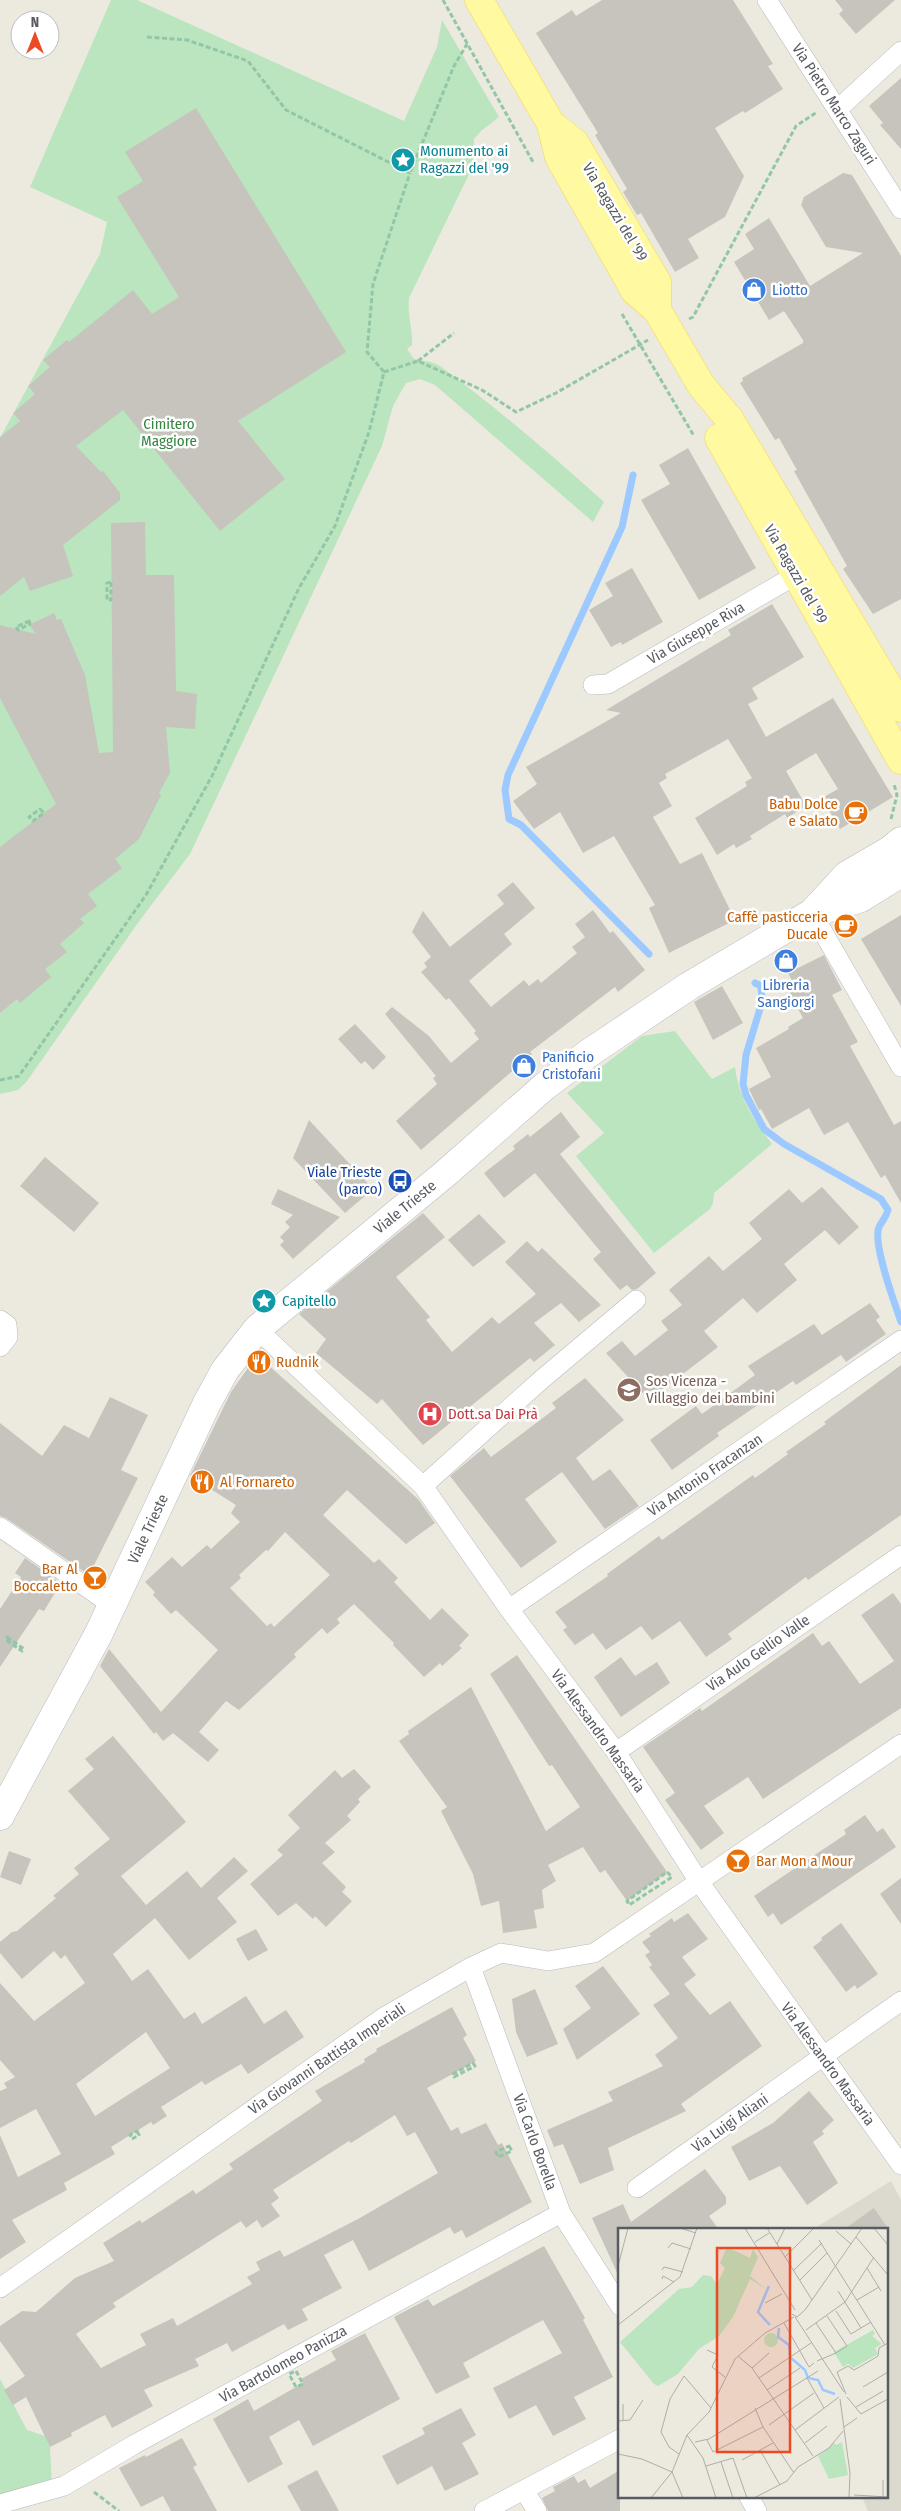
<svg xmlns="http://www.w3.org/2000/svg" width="901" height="2511" font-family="'Fira Sans Condensed',sans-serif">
  <rect width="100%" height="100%" fill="#eceadf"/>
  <path fill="#dcd9ce" d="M891,2181l10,19v311h-33l-6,-14h25v-267h-75z"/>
  <path fill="#bae5be" d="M111,0h26l267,121 33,-74 5,-27 57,97 -18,14 -7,8 -1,27 -64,132c-2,16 4,31 3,47l-5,4 7,10 17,3 9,4c58,43 111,88 164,136l-11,20 -158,-137 -15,-6 -14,4 -13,23 -11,40 -192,408 -50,66 -113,161 -9,9 -18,4v-656l100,-184 7,-32 -77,-35z
    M675,1031l37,48 23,-12c3,29 19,54 37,77l-58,49 -1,10 -3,6 -56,44 -78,-97 28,-23 -37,-40 75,-57z
    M0,2379l27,51 18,6 5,11 2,42 -52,15z"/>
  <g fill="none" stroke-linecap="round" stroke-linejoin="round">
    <path stroke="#9cc9ff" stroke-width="7" d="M633,475l-11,52 -114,248 -3,15 4,29 12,6 128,129
      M755,983l6,3 1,16 -16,53 -3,29 3,11 18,34 20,15 97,55 7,11c-2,8 -6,11 -9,17 -7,16 16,77 22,95"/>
  </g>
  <path fill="#c6c4bc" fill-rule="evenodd" d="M602,0h131l40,64 -5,2 15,23 -38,24 -2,-2 -28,17 29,48 -19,41 -37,22 11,19 -24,14 -34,-59 -4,2 -14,-23 4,-3 -32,-54 3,-2 -62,-100 36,-23 4,6z
    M835,0h60l-39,34 -17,-20 4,-4z
    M901,78v71l-21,-24 3,-2 -14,-17z
    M196,108l150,244 -108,69 47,58 -65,52 -97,-121 -47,36 25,26 2,-1 17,22v7l-57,45 10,31 -43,15 -6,-14 -24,19v-159l20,-16 -7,-8 22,-19 -7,-8 22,-19 -7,-7 24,-20 2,2 64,-52 19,24 27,-17 -62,-100 26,-16 -18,-29z
    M843,173l9,2 49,81v343l-28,15 -30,-45 4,-3 -53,-95 3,-1 -18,-32 -4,2 -35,-57 3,-2 -1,-3 61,-35v-3l-19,-29 -15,9 -35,-58 20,-13 -9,-15 24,-16 41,68 53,-33 -37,-6 -25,-42 3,-8z
    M688,448l68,120 -57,32 -58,-100 29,-16 -11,-19z
    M145,522l1,53h28l2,116 21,3 -2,35 -29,-2 4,46 -11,20 2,2 -22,44 -24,20 7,9 -34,26 9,12 -17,13 4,4 -24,21 7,8 -22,17 6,8 -31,26 -3,-4 -17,14v-166l56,-43 -56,-106v-73l36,9 -7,-9 25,-12 3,7 4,-1 24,56 14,78 14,-1 -2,-229z
    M632,568l31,54 -41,23 -1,-3 -10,5 -22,-37 24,-14 -8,-13z
    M772,604l32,53 -52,31 6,11 -10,5 18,33 67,-39 60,99 -53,32 -18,-31 16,-9 -22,-36 -30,18 20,35 -19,12 -2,-4 -35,22 2,3 -16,9 -2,-4 -17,11 -22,-37 52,-32 -2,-4 7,-4 -24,-39 -63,35 2,4 -8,5 13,23 -19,11 27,47 22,-11 33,67 -66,33 -20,-45 6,-3 -41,-69 -31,17 -23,-41 -26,17 -21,-28 24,-17 -11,-17 95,-54 -15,-3 125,-75 -3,-5z
    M513,882l22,26 -31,26 8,10 -43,37 22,26 33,-27 5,6 9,-7 3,4 36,-30 -5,-6 13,-10 -10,-13 18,-14 17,23 3,-2 32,39 -27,22 -3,-5 -85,65 2,2 -111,96 -25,-29 41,-37 -4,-6 3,-2 -51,-62 7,-7 37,29 22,27 28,-24 -5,-6 2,-2 -27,-33 -3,2 -25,-28 6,-5 -3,-4 7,-6 -19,-25 11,-21 27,36 54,-43 -7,-9z
    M901,915v91l-40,-67z
    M824,955l18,35 -10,5 26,47 -8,4 44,79 7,-4v82l-16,-28 -4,3 -33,-56 -24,13 -15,-27 -37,21 -11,-20 -2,1 -10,-21 22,-12 -15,-29 33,-19 -1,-2 15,-9 -15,-28 7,-4 -7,-13z
    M722,986l21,37 -30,17 -19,-38z
    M355,1024l31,33 -13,13 -8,-9 -4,3 -23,-25z
    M561,1112l19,25 -20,17 96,119 -19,16 -5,1 -5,-5 -7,5 -27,-31 8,-7 -66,-79 -31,25 -20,-25 31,-24 -2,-3 15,-12 2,3z
    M309,1120l64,69 -28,24 -52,-55z
    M45,1157l54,46 -25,29 -54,-46z
    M822,1187l37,40 -20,18 -14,-15 -41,34 13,16 -40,33 -14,-15 -39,33 14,16 -69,53 -43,-47 16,-12 13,15 33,-26 -7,-9 21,-16 -13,-15 40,-34 14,15 39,-32 -13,-16 40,-34 13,14z
    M278,1189l62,28 -47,42 -13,-14 4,-4 -4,-4 10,-10 -5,-5 8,-7 -22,-11z
    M423,1213l22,24 -49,40 34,40 -4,3 26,32 40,-35 7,7 37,-30 -31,-32 22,-21 11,11 4,-4 59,57 -22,17 -18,-19 -27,20 21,22 -21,17 -4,-4 -107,87 -41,-46 -5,5 -61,-51 10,-14 -27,-25z
    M479,1214l27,28 -33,25 -25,-27z
    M870,1303l10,14 -4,3 10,14 -40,28 -5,-7 -45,30 -3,-4 -76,52 2,3 -47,34 -22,-30 46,-34 6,8 53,-39 -7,-9 66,-42 8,11z
    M257,1355l161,144 17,24 -29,21 -59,-54 -24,25 51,48 5,-4 19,19 -4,4 36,38 12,-12 27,27 -10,11 3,2 -20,18 -2,-3 -16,14 -31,-32 1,-2 -40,-39 -17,15 3,4 -13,11 -5,-6 -28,26 2,3 -57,53 -13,-9 -27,31 20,18 -11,12 -35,-29 -10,8 -7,-9 -2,2 -54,-68 9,-17 52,63 57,-62 -42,-40 -5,4 -18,-19 2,-3 -10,-10 27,-25 10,10 25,-22 4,4 29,-27 -9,-9 5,-8 -46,-29 41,-84zM285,1532l45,43 -56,52 -3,-4 -4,3 -37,-38 11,-10 -2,-3 27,-25 2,1z
    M901,1365v150l-93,65 -2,-3 -78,57 4,5 -26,18 -26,-36 -28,19 -11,-14 -35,24 -13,-17 -18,12 -12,-15 4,-3 -12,-15 53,-36 -1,-2 52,-38 3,4 91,-65 2,3 33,-24 -2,-2 40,-28 -2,-2z
    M585,1378l39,42 -48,38 17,23 17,-12 29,37 -34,23 -43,-57 -37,27 32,43 -36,26 -71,-92 34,-28 7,9 65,-49 -4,-5z
    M110,1397l38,18 -27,55 17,8 -49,97 -83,-57 -6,-2v-93l42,33 22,-31 25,13z
    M25,1558l36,25 -17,28 -5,-2 -39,58v-58l21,-32 -6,-4z
    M893,1593l8,11v104l-138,91 -15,-22 -44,29 20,27 -23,17 -36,-50 10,-7 -32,-46 57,-39 2,3 111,-78 9,13 7,-5 31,43 34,-23 -33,-46z
    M517,1655l150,217 -40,29 -22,-31 -5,3 -17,-26 -35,18 8,16 -14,9 2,18 -10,2 3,18 -34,5 -4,-32 -18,5 -8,-32 -32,-63 6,-4 -48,-66 10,-7 -1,-3 63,-44 75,144 34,-24 -28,-42 -3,1 -59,-92z
    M621,1657l14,19 22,-14 13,21 -49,34 -27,-40z
    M113,1736l73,86 -65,54 25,29 41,-34 14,17 33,-31 14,14 -31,27 20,24 -48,38 -34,-42 -42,36 19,27 16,-12 36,50 11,-7 7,12 44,-28 18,28 22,-14 18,27 -56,37 -7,-10 -36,21 -3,-4 -41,26 6,9 -14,9 -2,-3 -40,25 4,7 -51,29 3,7 -55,30 14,22 -26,17v-124l18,42 43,-23 -25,-45 -36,19v-37l7,-3 -3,-5 11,-6 -15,-17v-77l34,38 51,-38 -20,-28 -4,4 -7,-8 -32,28 -22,-26v-11l12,-10 5,-1 39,-33 -3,-2 26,-22 -5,-6 36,-29 -42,-48 26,-22 -9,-10zM146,2032l24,36 -75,48 -19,-32z
    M354,1769l17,18 -13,12 2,3 -13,14 4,4 -26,23 10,9 -13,11 24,24 -4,5 10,9 -26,26 -11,-11 -2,3 -17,-16 -18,13 -28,-32 33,-29 -6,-5 23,-22 -12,-13 47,-45 7,8z
    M865,1815l12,17 6,-4 13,19 -115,78 -8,-12 -5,4 -14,-21 92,-62 -2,-4z
    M9,1851l22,8 -10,26 -21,-8z
    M901,1878v46l-21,-30z
    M688,1913l20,26 -26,18 14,18 -12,9 26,31 20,-14 32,45 -81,58 5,7 -78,37 6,22 -34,14 -17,-40 -9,3 -7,-17 66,-29 -5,-9 55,-26 -8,-11 23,-17 -25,-33 17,-11 -21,-27 3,-2 -7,-10 5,-3 -8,-10 9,-6 -2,-2 23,-16 2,4z
    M841,1923l37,51 -21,15 -2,-4 -9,7 -33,-45 9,-7 -1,-2z
    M256,1929l12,21 -20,11 -12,-22z
    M603,1966l37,48 -63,46 -14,-31 28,-21 -16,-22z
    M535,1989l23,55 -31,13 -11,-25 -4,-33z
    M452,2007l15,28 -4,3 13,23 -49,27 24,43 7,-4 3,7 25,-11 12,22 4,-2 30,59 -66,36 -4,-8 -8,4 -4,-7 -81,44 -16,-31 -29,15 18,33 -40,21 6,11 -20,10 -4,-6 -52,28 -5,-9 -32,16 4,7 -55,24 9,16 -41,22 -7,-13 -34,18 1,3 -22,11 -24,-50 -13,8 -9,-15 21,-14 -25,-35v-15l22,-15 14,1 39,-34 39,-17 -11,-18 37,-23 2,3 51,-33 3,4 37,-25 -4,-5 93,-63 -7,-10 50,-29 -1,-3 13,-8 -1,-2zM395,2115l12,21 8,-4 23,41 -80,46 -74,38 -4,-7 -24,12 4,8 -13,7 5,7 -75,42 -4,-8 -33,16 6,11 -45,23 -25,-34 40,-27 -3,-4 128,-82 5,7 11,-8 5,8 18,-12 -9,-12 8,-6 -6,-8 76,-49 2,2z
    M809,2091l25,29 -12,11 2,3 -11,8 25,41 -31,22 -27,-39 -31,15 -18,-34 42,-24z
    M705,2169l21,28v7l-17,12 10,14h-99v49l-28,-61 31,-14 8,18z
    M874,2208l15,22h-46z
    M544,2246l41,72 -2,2 30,57 -39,20 12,22 -33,17 -17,-31 -27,14 -16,-31 69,-35 -19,-33 -80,43 7,14 -34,17 -42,-77 34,-18 5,7z
    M365,2333l35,66 -87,47 -14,-26 -30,17 14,27 -35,19 -35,-64 35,-20 6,12 49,-28 -2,-4 35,-19 -5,-9z
    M461,2408l15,27 -14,8 17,31 -34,17 -13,-25 -35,19 -15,-29 43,-22 -3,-6z
    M182,2438l15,27 -4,2 24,44h-46l-8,-15 -22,11 -22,-39 26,-13 1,2z
    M317,2470l6,12 16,29h-38l-14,-25z
    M620,2470v41h-72l-6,-13 13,-7 -2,-4 21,-11 4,7 7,-4 5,9z"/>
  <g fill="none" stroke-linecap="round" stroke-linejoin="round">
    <defs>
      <path id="minor" d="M767,0l134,209
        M838,109l63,-58
        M593,685l15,-1 188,-109
        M812,913l89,154
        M0,1320l7,5 1,12 -8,10
        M257,1329l166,157 86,123 107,143 84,131 201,282
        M423,1486l118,-106 95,-80
        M0,1527l112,78
        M509,1609l392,-269
        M616,1752l285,-197
        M471,1967l90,246 59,93
        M637,2188l264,-187
        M0,2288l384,-271 87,-50 30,-14 47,8 46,-8 307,-209
        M524,2490l13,21
        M749,2497l8,14
        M0,2504l64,-18 71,-42 426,-231
        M484,2511l136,-72"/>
      <path id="secondary" d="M813,912l34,-37 43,-25 11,-9
        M0,1816l99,-183 108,-230 18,-33 32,-41 189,-156 99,-87 44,-33 100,-67 123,-73 49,-15 40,-25"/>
      <path id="primary" d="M479,0l72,124 8,33 76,134 22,19 44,75 29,35 171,288
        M551,124l24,19 82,139v28
        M719,438l182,322"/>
    </defs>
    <use href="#minor" stroke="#b7b9bf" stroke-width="20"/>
    <use href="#secondary" stroke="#b8bbc2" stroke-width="29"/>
    <use href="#primary" stroke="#f3d650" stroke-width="29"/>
    <path stroke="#93c6a7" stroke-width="3" stroke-dasharray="5 2.5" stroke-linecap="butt" d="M443,0l90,162
      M147,37l40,3 61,21 38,49 124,63 44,-107 13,-22
      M622,314l72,122
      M689,319l4,-2 103,-191 21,-14
      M418,361l36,-28
      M384,372l34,-11 64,29 34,22 40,-19 92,-53
      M111,582v18h-4v-17z
      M29,621l1,3 -12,6 -2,-3z
      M40,809l4,4 -11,8 -4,-4z
      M891,819l6,-24 -3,-11
      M0,1080l19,-4 127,-181 66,-119 87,-188 36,-62 34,-94 15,-60 -17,-20 6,-68 37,-111
      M7,1637l17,12 -2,2 -16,-11z
      M667,1872l5,5 -43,28 -2,-4z
      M473,2063l2,3 -21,11 -1,-3z
      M137,2131l2,4 -7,4 -2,-4z
      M509,2146l3,5 -14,6 -2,-5z
      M296,2371l7,13 -7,3 -7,-13z
      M94,2492l25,19"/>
    <use href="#minor" stroke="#fff" stroke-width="19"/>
    <use href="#secondary" stroke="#fff" stroke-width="28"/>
    <use href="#primary" stroke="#fff9a1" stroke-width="28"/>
  </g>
  <defs>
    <symbol id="sight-disc" viewBox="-11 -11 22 22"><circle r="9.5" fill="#0f9aa8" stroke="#fff"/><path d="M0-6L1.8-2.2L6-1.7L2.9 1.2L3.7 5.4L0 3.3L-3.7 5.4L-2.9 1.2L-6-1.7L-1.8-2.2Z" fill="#fff"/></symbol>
    <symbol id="shop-disc" viewBox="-11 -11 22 22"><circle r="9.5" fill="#3f7fe0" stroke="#fff"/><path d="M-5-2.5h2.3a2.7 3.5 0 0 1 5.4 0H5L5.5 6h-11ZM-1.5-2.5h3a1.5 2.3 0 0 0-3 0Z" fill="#fff"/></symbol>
    <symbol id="cafe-disc" viewBox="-11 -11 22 22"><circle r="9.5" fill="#e8710a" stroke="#fff"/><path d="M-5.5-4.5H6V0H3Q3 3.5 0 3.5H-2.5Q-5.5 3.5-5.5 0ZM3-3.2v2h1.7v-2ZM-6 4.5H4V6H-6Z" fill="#fff"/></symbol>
    <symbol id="bus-disc" viewBox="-11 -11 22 22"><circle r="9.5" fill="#1a4fb4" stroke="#fff"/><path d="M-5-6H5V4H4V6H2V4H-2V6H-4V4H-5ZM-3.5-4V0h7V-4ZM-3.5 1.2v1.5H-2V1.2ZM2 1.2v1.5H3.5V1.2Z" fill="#fff"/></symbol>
    <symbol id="restaurant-disc" viewBox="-11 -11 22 22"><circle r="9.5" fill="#e8710a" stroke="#fff"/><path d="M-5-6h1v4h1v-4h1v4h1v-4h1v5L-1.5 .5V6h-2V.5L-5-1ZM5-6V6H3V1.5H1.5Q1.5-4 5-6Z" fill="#fff"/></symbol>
    <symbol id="school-disc" viewBox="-11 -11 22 22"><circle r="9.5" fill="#8d6e63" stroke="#fff"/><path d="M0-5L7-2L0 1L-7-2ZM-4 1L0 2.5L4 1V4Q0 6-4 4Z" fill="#fff"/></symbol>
    <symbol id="hospital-disc" viewBox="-11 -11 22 22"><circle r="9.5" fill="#e0444e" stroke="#fff"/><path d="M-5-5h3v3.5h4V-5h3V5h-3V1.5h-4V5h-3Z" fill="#fff"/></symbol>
    <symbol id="bar-disc" viewBox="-11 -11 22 22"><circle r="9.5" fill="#e8710a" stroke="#fff"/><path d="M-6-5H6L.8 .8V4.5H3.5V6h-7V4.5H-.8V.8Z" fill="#fff"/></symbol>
  </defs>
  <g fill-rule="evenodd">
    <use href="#sight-disc" x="389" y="146" width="28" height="28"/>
    <use href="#shop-disc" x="740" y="276" width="28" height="28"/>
    <use href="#cafe-disc" x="842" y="799" width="28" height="28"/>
    <use href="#cafe-disc" x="832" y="912" width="28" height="28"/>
    <use href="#shop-disc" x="772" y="947" width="28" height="28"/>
    <use href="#shop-disc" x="510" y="1052" width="28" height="28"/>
    <use href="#bus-disc" x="386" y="1167" width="28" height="28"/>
    <use href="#sight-disc" x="250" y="1287" width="28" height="28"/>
    <use href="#restaurant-disc" x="245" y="1348" width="28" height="28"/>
    <use href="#school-disc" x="615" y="1376" width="28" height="28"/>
    <use href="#hospital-disc" x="416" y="1400" width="28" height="28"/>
    <use href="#restaurant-disc" x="188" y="1468" width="28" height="28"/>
    <use href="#bar-disc" x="81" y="1564" width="28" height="28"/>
    <use href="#bar-disc" x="724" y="1847" width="28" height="28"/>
  </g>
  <g text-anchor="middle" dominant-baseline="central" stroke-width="5" stroke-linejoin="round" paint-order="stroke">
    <g font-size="15" fill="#585b61" stroke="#fff">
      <text transform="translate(834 104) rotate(57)">Via Pietro Marco Zaguri</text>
      <text transform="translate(615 212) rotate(59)">Via Ragazzi del '99</text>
      <text transform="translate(796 574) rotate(60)">Via Ragazzi del '99</text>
      <text transform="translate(696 633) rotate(-30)">Via Giuseppe Riva</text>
      <text transform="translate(405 1207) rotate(-39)">Viale Trieste</text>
      <text transform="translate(705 1475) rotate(-34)">Via Antonio Fracanzan</text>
      <text transform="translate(148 1529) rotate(-65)">Viale Trieste</text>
      <text transform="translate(758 1653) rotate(-35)">Via Aulo Gellio Valle</text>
      <text transform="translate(598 1731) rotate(54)">Via Alessandro Massaria</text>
      <text transform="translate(327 2059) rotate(-34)">Via Giovanni Battista Imperiali</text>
      <text transform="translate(828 2064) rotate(54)">Via Alessandro Massaria</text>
      <text transform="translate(730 2123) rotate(-35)">Via Luigi Aliani</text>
      <text transform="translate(535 2142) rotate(70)">Via Carlo Borella</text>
      <text transform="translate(283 2364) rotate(-29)">Via Bartolomeo Panizza</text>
    </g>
    <g font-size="15" fill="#0d838f" stroke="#fff" text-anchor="start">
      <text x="420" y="151">Monumento ai<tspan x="420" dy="17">Ragazzi del '99</tspan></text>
      <text x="282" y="1301">Capitello</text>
    </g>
    <g font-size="15" fill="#366cbe" stroke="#fff" text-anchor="start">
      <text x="772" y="290">Liotto</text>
      <text x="786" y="985" text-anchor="middle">Libreria<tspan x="786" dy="17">Sangiorgi</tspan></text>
      <text x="542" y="1057">Panificio<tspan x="542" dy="17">Cristofani</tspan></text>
    </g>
    <g font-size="15" fill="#33853f" stroke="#fff">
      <text x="169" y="424">Cimitero<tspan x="169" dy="17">Maggiore</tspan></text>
    </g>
    <g font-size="15" fill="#c56008" stroke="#fff" text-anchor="end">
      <text x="838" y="804">Babu Dolce<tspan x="838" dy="17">e Salato</tspan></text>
      <text x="828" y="917">Caffè pasticceria<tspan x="828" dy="17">Ducale</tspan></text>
      <text x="276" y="1362" text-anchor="start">Rudnik</text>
      <text x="220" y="1482" text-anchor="start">Al Fornareto</text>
      <text x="78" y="1569">Bar Al<tspan x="78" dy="17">Boccaletto</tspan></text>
      <text x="756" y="1861" text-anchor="start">Bar Mon a Mour</text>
    </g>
    <g font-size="15" fill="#164399" stroke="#fff" text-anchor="end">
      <text x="382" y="1172">Viale Trieste<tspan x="382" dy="17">(parco)</tspan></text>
    </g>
    <g font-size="15" fill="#785e54" stroke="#fff" text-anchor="start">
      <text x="646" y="1381">Sos Vicenza -<tspan x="646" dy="17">Villaggio dei bambini</tspan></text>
    </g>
    <g font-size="15" fill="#be3a42" stroke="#fff" text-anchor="start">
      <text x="448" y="1414">Dott.sa Dai Prà</text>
    </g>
  </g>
  <g transform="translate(618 2228)">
    <rect width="270" height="270" fill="#eceadf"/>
    <path d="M109,19l23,11 3,-9 5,8 -8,19 16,13 -16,-10 -17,38 -14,19 -20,13 -21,25 -20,12 -4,-2 -34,-42 59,-53 13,-2 11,-12 8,1 6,8 8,-16 -5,-5zM255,102l2,4 -3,2 10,8 -7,4 3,6 -25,14 -5,-4 -5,3 -9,-15zM146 112a7 7 0 1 1 14 0a7 7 0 1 1-14 0ZM224,214l6,33 -19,4 -11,-23 16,-13 2,2z" fill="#bae5be"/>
    <path fill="none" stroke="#9cc9ff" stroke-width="2.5" d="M151,58l-11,26 12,13M161,100l-1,9 11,8 1,10M173,130l14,12 3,8 10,2 5,10 12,4"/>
    <path fill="none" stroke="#adada9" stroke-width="1" d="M62,0l16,5M127,0l50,82M149,0l45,72M256,0l14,17M218,3l15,13M238,9l32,38M201,12l66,105M137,14l14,-9M159,16l8,-16M50,20l4,-5 19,6M167,29l29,-29M0,38l10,-38M249,40l14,23M44,42l2,-3 19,5M176,42l28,-27M44,51l1,-3 11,6M182,52l27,-27M220,63l23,37M239,72l22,-13M147,75l17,-9M218,83l15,23 20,-12M174,86l5,3 8,-7 57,-82M177,89l49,75M166,95l25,44 5,-4M198,95l20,30 11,-7 -20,-30M0,97l62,-48 17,-49M188,102l39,-28 29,-45M89,122l11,5 -6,12 13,10M120,128l14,12 61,88M199,133l19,-8M134,140l17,-15M141,150l52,-35M189,150l17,30M245,159l25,-15M149,162l33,-22M228,166l-9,-22 11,-6 6,4 14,-8 10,-6 1,-8 9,-5M229,169l14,17 27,-15M222,171l10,74 -1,25M238,179l27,-16M137,180l8,19 31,46M5,192v-16M0,193l12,-1 13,-20M151,197l45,-32M226,199l13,-9M177,202l44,-33M69,207l16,23 13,40M89,212l6,12 50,-25M77,214l14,-3 109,-68M187,215l22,-17M142,222l20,35M0,226l24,5 30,13 11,26M61,226l-10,-7 -8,-15 9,-33 14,-23 27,32M124,232l31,-17M103,234l12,36M88,238l27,-8 14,40M236,267l34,2M265,268v-16M33,270l21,-26 15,-37 22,-23 26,-53 30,-26 29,-16M136,270l33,-17 11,-14 31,-19 14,-17"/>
    <path fill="#ec4925" fill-opacity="0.15" stroke="#ec4925" stroke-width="2.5" d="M99,20h73v204h-73z"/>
    <rect width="270" height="270" fill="none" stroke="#585b61" stroke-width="2.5"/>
  </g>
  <g transform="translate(35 35)"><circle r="24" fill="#ffffff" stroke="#bcbdc0"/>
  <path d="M0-4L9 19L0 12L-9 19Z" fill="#ec4925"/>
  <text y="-8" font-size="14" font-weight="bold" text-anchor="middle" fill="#585b61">N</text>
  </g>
</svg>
